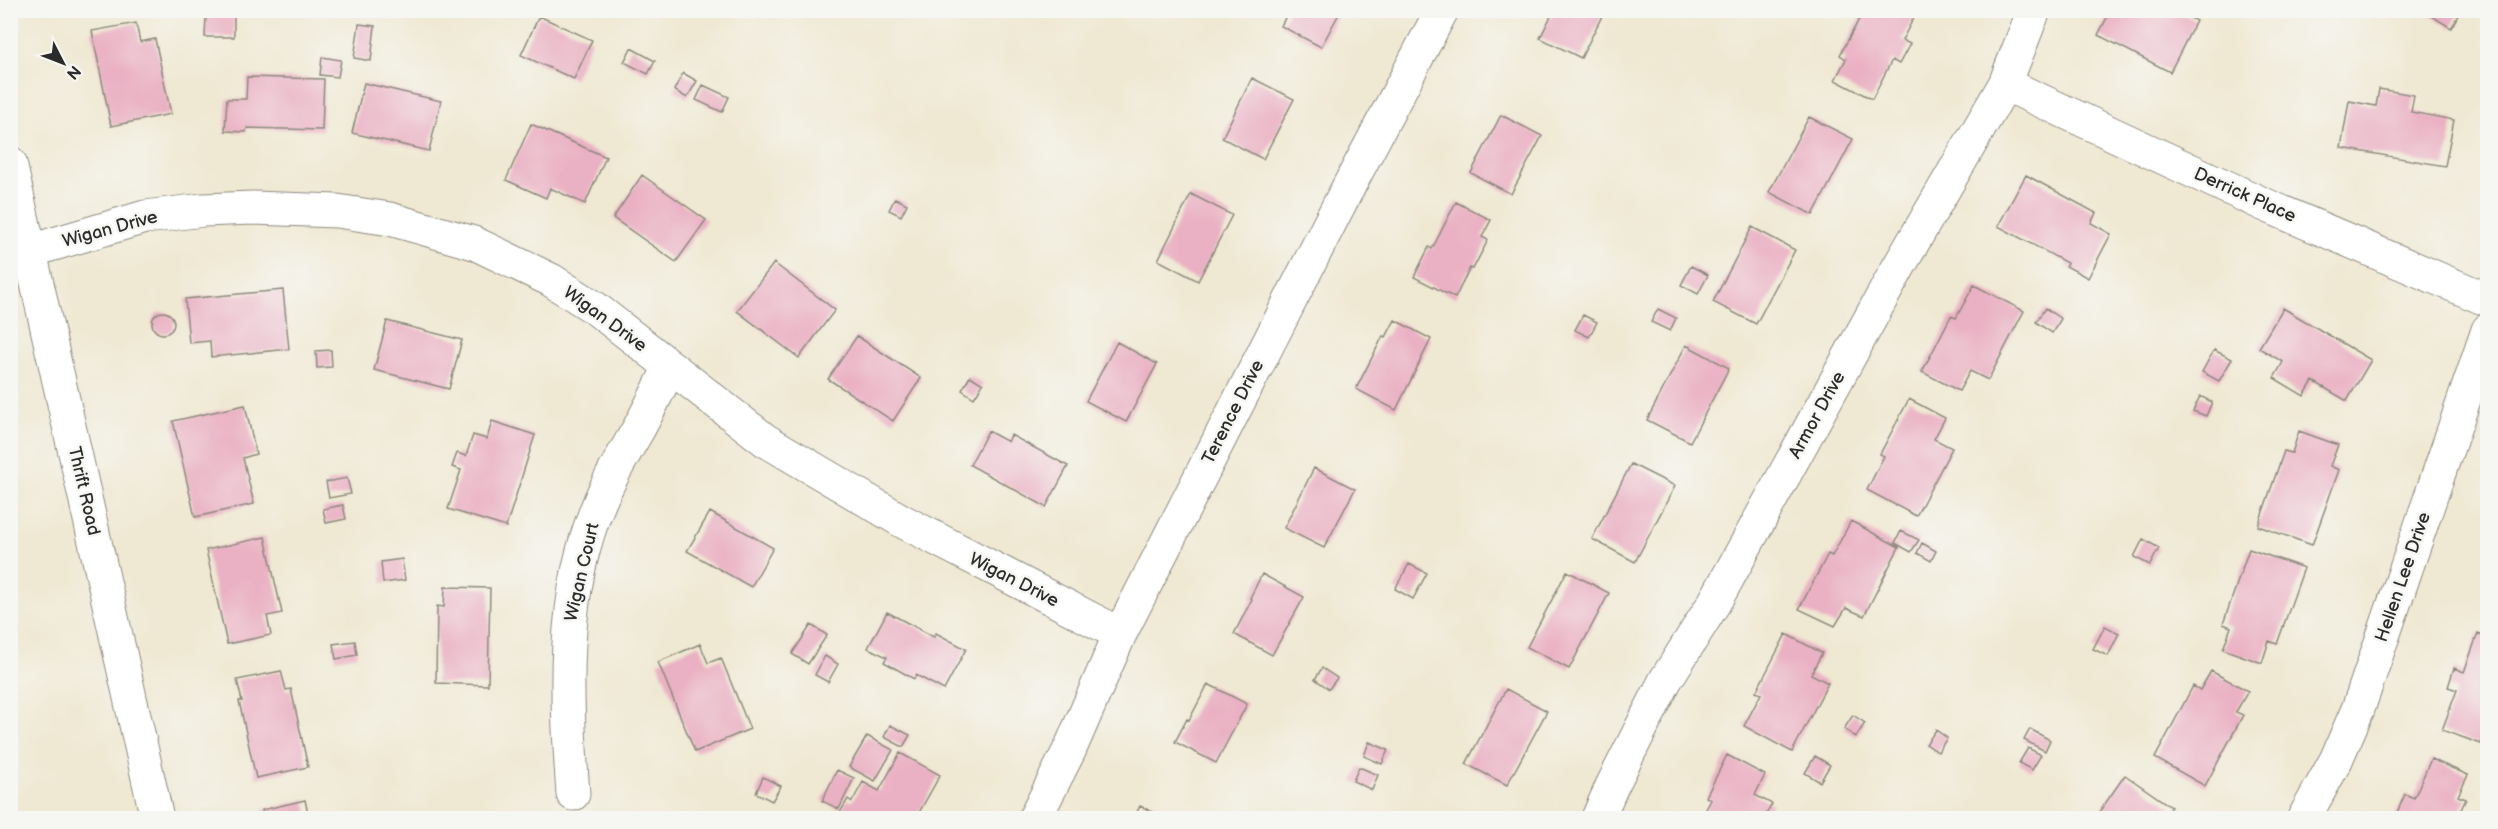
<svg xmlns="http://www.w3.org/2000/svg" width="2498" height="829" font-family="'Balsamiq Sans',sans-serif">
  <rect width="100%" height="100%" fill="#f6f6f2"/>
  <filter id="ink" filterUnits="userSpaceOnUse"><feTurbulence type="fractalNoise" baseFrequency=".0167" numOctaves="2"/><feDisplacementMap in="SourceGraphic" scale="12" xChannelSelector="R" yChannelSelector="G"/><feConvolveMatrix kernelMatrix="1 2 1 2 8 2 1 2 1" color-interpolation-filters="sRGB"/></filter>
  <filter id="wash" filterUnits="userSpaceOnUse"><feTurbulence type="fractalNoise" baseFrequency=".008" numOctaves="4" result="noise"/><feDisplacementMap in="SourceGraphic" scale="24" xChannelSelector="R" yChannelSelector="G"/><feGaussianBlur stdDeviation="1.35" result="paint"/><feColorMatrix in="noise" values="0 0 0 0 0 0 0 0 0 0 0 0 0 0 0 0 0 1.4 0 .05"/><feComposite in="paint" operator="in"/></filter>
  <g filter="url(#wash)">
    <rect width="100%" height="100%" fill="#efe8d2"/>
    <g id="blocks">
      <path fill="#eab0c3" d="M1289,10h52l-20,37 -40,-21z
        M1554,10h51l-24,48 -41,-20z
        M1864,10h54l-16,30 8,4 -11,20 -7,-4 -20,39 -37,-19 11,-21 -6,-4z
        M2111,10h65l20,11 -26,51 -72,-37z
        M2433,10h28l-10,18 -21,-13z
        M206,16h28v21h-29z
        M539,16l53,24 -18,39 -53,-24z
        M136,23l4,19 15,-3 16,75 -60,12 -19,-95z
        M359,24l16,2 -4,35 -17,-3z
        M631,48l24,13 -7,13 -24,-12z
        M322,57l19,3 -3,17 -18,-2z
        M683,73l14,8 -10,17 -13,-8z
        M247,77l77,2 -2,51 -75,-2 -1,4 -21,-1 2,-32h19z
        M1252,78l42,21 -31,60 -41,-21z
        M364,83l77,18 -12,50 -77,-18z
        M703,85l26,12 -7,15 -26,-12z
        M2379,89l35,6 -3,17 43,8 -9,46 -104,-18 8,-47 27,5z
        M1501,115l41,21 -31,58 -40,-21z
        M1809,117l44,22 -40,76 -44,-23z
        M531,124l75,33 -21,47 -35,-16 -4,10 -40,-18z
        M642,175l64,45 -30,42 -63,-44z
        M2026,175l70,38 -5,10 20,11 -23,44 -22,-12 1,-3 -69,-37z
        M1191,194l41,21 -34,66 -40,-21z
        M895,198l12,6 -6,12 -12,-6z
        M1456,202l35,18 -9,17 6,3 -15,29 -3,-1 -15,30 -41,-21 15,-30 3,2z
        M1752,227l43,23 -39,74 -43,-22z
        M774,263l61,47 -36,48 -62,-47z
        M1691,266l17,9 -10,19 -17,-9z
        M1974,285l50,26 -36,69 -18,-9 -11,20 -37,-19 29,-56 5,2z
        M283,290l6,59 -78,8 -1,-16 -21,2 -4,-44z
        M2045,308l16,11 -9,14 -16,-11z
        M2283,308l88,52 -24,41 -34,-20 -9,15 -30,-18 9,-16 -24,-14z
        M1658,309l18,9 -6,13 -19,-9z
        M152 323a11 11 0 1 1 22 0a11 11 0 1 1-22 0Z
        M1583,315l14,7 -8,15 -14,-7z
        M1395,320l36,19 -35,71 -40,-21 27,-53 3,1z
        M387,321l75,19 -13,49 -75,-19z
        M857,336l64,42 -28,43 -65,-42z
        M1117,342l40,22 -31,58 -40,-21z
        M1686,345l43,23 -39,74 -43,-22z
        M331,350l1,17 -15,1 -1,-17z
        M2214,350l18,9 -13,22 -17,-9z
        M970,376l13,8 -9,14 -12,-8z
        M2200,396l12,6 -6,14 -13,-5z
        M1909,399l36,19 -11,21 18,9 -36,68 -49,-26 17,-34 -4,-2z
        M245,405l11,49 -13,4 11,46 -59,13 -22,-96z
        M492,421l43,14 -29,92 -58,-18 13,-39 -9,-3 5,-14 9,3 7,-21 14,4z
        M988,431l20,11 3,-7 57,31 -22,41 -76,-42z
        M2299,431l39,14 -8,21 9,4 -27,75 -54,-19 26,-75 8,2z
        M1631,464l44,22 -40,76 -43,-23z
        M1314,468l41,21 -31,59 -40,-20z
        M347,478l4,16 -22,4 -3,-16z
        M343,505l3,14 -20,4 -3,-14z
        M710,512l63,36 -22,39 -64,-36z
        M1851,521l48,26 -35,69 -18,-8 -11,18 -36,-17 29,-55 4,2z
        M1901,531l18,9 -8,12 -16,-9z
        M265,537l17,76 -15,3 4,19 -44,9 -21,-94z
        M2143,539l16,9 -9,17 -16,-8z
        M1922,543l14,8 -5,10 -14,-8z
        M2249,549l55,19 -27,76 -8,-3 -7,22 -39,-14 8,-22 -8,-3z
        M402,559l3,21 -22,3 -2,-21z
        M1409,564l18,9 -14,26 -18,-10z
        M1567,571l42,22 -40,76 -42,-22z
        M1262,574l42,23 -32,58 -38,-21 18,-35 -2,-1z
        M445,587l45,1 -2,97 -52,-2 1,-77 7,1z
        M887,612l47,25 2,-4 30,16 -22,41 -28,-15 -2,4 -30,-17 3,-5 -19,-9z
        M811,625l16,10 -19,29 -16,-10z
        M2105,626l14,7 -11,23 -15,-7z
        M2478,633l10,4v87l-7,20 -39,-14 15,-40 -9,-3 6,-19 10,4z
        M1786,634l36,19 -11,21 17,9 -36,69 -48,-26 17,-32 -5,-2z
        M355,641l2,14 -21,4 -3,-15z
        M700,644l8,19 13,-5 29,71 -55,23 -37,-90z
        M825,656l13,8 -10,18 -13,-7z
        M1322,668l15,10 -8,11 -14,-10z
        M281,671l5,19 5,-1 17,78 -52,11 -17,-77h3l-5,-21z
        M2211,671l37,20 -12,21 7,3 -38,71 -50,-28 38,-72 7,4z
        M1208,684l39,20 -31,59 -41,-21 12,-23 2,1z
        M1506,689l41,22 -40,74 -41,-21z
        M1853,715l12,8 -9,14 -12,-8z
        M890,725l20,10 -7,12 -19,-10z
        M2030,729l20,11 -5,11 -21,-11z
        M1936,730l11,8 -9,14 -12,-8z
        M867,736l26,14 -18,31 -26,-14z
        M1369,742l19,8 -6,14 -18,-8z
        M2028,748l13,7 -9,15 -13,-7z
        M900,753l40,22 -24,43h-74l-4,-2 10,-17 4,3 11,-20 16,9z
        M1727,755l38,20 -10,20 17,9 -8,14h-63l10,-18 -5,-3z
        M1815,756l15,9 -10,17 -15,-9z
        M2431,759l37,16 -10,21 8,3 -9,19h-53l-8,-3 9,-21 9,4z
        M1359,767l19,8 -6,15 -19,-9z
        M837,770l17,8 -15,31 -17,-8z
        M2125,775l46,32 -8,11h-68z
        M763,777l18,9 -9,15 -16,-8z
        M305,800l4,18h-46l-1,-8z
        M10,802l5,15 -5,1z
        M1140,806l25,12h-31z"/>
    </g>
  </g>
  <g filter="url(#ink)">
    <use href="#blocks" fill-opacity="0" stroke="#8d8a7e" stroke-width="1.5"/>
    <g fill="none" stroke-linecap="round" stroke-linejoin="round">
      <defs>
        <path id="street" d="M2005,84l258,120 225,96
          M30,251l115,-34 58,-7 50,-2 84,3 53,8 84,24 77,37 44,28 170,132 137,81 218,113
          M573,794c-7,-98 -13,-200 27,-293 11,-26 25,-49 39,-73 11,-20 21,-41 31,-61
          M1035,818l35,-69 50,-115 220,-431 102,-193
          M1598,818l14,-32 53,-105 49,-78 184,-335 107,-184 29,-74
          M2304,818l32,-58 22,-51 130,-379"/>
        <path id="secondary" d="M10,163l147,655"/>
      </defs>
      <use href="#street" stroke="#8d8a7e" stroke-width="35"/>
      <use href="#secondary" stroke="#8d8a7e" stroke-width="35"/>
      <use href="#street" stroke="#fff" stroke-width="33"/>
      <use href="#secondary" stroke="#fff" stroke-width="33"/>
    </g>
  </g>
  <g text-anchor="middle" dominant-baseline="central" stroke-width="5" stroke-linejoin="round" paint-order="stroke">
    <g font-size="18" fill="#2b2b2b" stroke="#f6f6f2">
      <text transform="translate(2245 195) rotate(24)">Derrick Place</text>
      <text transform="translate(110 229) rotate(-15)">Wigan Drive</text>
      <text transform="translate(605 319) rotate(36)">Wigan Drive</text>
      <text transform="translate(1233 412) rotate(-63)">Terence Drive</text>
      <text transform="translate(1817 415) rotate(-61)">Armor Drive</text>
      <text transform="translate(84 491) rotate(77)">Thrift Road</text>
      <text transform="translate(582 572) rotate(-77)">Wigan Court</text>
      <text transform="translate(2403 577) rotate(-71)">Hellen Lee Drive</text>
      <text transform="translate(1014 580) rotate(27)">Wigan Drive</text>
    </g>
  </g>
  <rect width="2498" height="829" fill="none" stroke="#f6f6f2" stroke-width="36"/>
  <g transform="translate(63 63) rotate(132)" stroke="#f6f6f2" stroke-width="4.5" paint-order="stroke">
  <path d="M0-4.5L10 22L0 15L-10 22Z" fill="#2b2b2b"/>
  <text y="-9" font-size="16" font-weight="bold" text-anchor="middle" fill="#2b2b2b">N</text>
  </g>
</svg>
